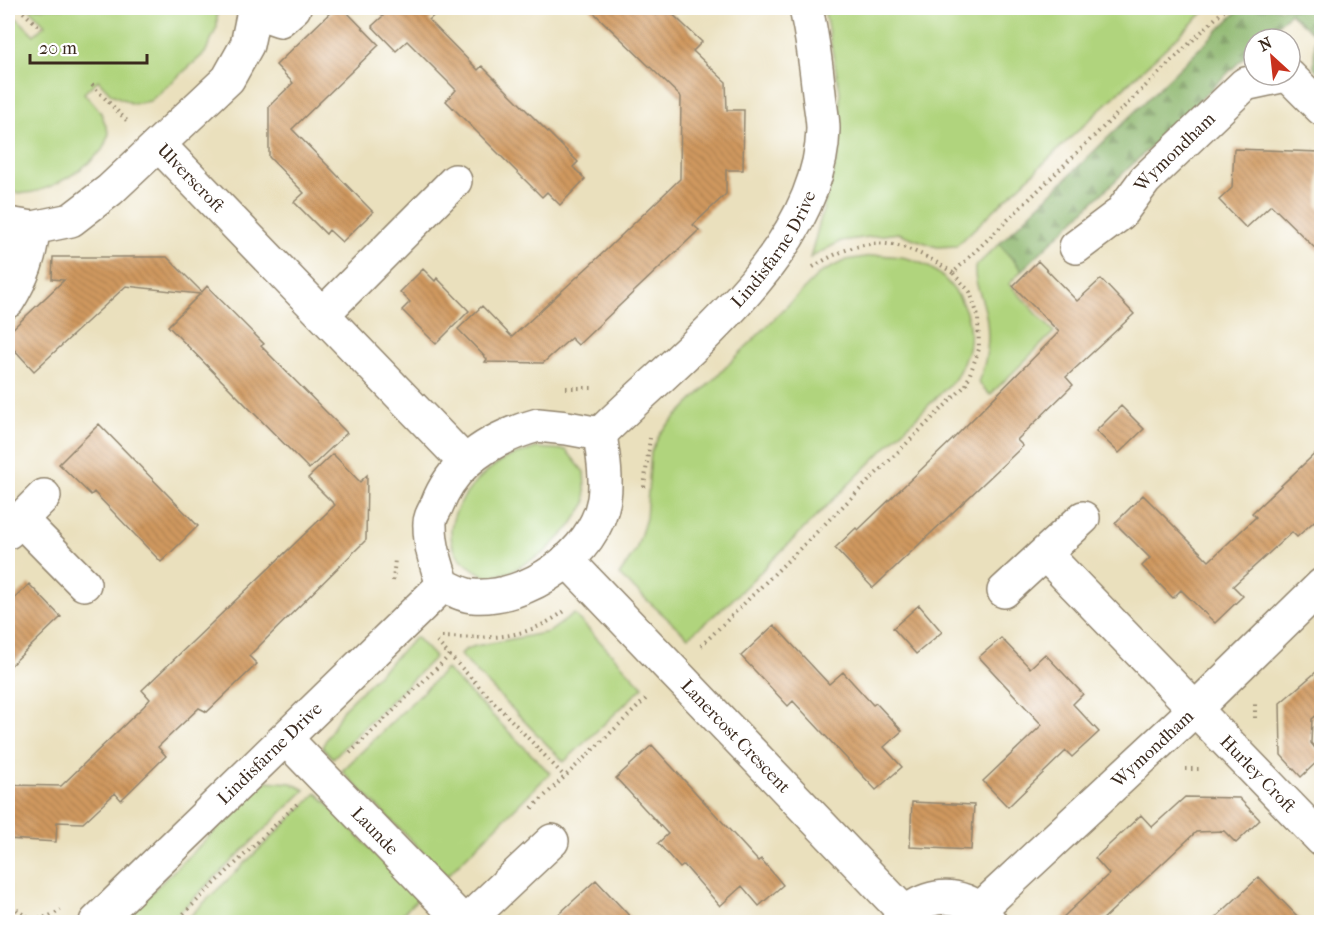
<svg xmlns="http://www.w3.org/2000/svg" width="1329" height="930" font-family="'IM FELL French Canon',serif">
  <defs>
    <pattern id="forest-firs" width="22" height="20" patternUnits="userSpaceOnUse" patternTransform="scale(1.5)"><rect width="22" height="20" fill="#8cb66c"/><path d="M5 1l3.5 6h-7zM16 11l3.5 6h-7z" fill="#749458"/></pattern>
    <pattern id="building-back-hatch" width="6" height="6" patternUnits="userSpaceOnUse" patternTransform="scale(1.5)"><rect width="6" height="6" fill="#d0995f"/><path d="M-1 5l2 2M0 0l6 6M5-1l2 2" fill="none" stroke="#aa7d4e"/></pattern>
  </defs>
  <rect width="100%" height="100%" fill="#fff"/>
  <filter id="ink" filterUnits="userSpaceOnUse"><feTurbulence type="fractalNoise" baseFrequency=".0167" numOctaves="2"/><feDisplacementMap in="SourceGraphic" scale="12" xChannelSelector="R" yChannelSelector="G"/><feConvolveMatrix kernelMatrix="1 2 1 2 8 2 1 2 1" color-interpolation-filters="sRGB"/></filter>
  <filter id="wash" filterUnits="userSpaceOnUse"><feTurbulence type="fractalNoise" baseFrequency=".008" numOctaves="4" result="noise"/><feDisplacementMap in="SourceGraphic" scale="24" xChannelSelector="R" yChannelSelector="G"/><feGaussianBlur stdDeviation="1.35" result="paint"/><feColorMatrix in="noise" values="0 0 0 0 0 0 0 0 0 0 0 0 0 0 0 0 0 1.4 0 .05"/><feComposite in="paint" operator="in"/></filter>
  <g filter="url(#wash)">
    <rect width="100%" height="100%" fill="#eae0bd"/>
    <path fill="#b0d47d" stroke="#767f4e" stroke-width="1.5" d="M29,8h188v19l-12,26 -55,48 -17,3 -22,-10 -13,-14 -14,13 17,20 8,21c-3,5 -4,13 -8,17 -18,20 -66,52 -93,39v-177l11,7 15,15 11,-10z
      M824,8h384l-252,238 -19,1 -39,-14 -57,8 -31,17 30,-110v-57z
      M999,244l23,26 -13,14 45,48 -64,63 -12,-13c11,-24 13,-53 5,-79 -4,-13 -9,-22 -8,-36z
      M878,255c9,1 19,1 28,3 38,9 68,46 63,86 -1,11 -9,25 -14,35l-225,223 -42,35 -69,-62 17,-25 10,-32 5,-66 10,-20 159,-159 26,-13z
      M536,448l30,2 18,22 2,31 -16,24 -26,26 -34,19 -23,5c-13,-7 -29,-16 -34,-31 -11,-34 28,-76 56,-89 9,-4 19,-6 27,-9z
      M574,614l69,73 -79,75 -104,-107 5,-5 10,-4 74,-14z
      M416,637l19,20 -102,101 -11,-11 22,-39z
      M446,669l104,104 -103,103 -105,-105z
      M266,781l25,2 14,7 -136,132h-48z
      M317,793l101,106 -24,23h-210z"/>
    <path fill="url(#forest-firs)" stroke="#647045" stroke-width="1.5" d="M1241,8h80v67l-7,-8 1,-32 -25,-22 -27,26h-9v9l-232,222 -23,-26z"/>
    <g id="blocks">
      <path fill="url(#building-back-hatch)" d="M335,8h8l36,37 -87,84 81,83 -31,30 -13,-12 -3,4 -32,-32 10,-9 -35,-36v-51l24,-23 -17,-18z
        M374,8h68l-13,12 49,50 4,-4 96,96 -5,5 12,12 -25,26 -13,-13 -5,5 -96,-96 10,-11 -49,-49 -11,10 -24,-25 11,-10z
        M589,8h77l36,34 -9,9 33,31 1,28h17l-1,60h-17v24l-33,31 6,5 -121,115 -7,-7 -28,25 -58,-1 2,-3 -29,-30 24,-23 30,31 91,-84 77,-74 1,-82z
        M1234,149l86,3 -2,54 4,3v46l-51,-50 -25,23 -27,-28 13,-12z
        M53,257h114l35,35 5,-6 57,58 -3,2 86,87 -38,36 -141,-143 32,-32 -74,-8 -92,85 -26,-28v-10l56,-53 -12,-1z
        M1038,261l39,40 24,-22 33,35 -68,63 7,8 -56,55 6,6 -150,142 -38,-40 21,-20 2,2 94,-90 107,-108 -46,-46z
        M423,269l12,12 2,-3 32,33 -33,33 -34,-34 8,-8 -10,-10z
        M1121,406l23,23 -25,24 -23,-22z
        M99,424l99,102 -37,36 -67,-70 -3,3 -32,-31z
        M1322,447v67l-25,23 -5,-5 -59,54 10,10 -28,27 -34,-33 -8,8 -31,-32 8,-8 -35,-35 28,-28 66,66 47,-44 -4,-4z
        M333,454l27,28 7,-7 -1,65 -117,116 8,8 -50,48 -8,-4 -41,39 8,9 -45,44 -6,-7 -32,30 -26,-1 -1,20 -48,-3v-54l53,1 83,-80 6,-7 -8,-9 193,-185 -27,-27z
        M29,584l32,33 -53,51v-63z
        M919,605l23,27 -26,22 -23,-26z
        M774,625l55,59 14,-12 30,33 3,-2 26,28 -18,16 18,20 -26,23 -83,-89 -5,5 -47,-50z
        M1001,638l29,30 15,-14 38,40 -10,10 26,28 -27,25 -6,-6 -58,56 -25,-26 59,-56 -63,-68z
        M1322,667v43l-10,9 -1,24 11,14 -21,20 -20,-22 -1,-52z
        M652,745l106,116 3,-2 22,26 -24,21 -17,-20 -22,20 -36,-41 -4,3 -22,-25 10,-9 -52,-56z
        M1185,797l54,1 21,22 -24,23 -12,-12 -28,1 -96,90h-42l51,-48 -14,-16 46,-43 11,12z
        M912,802l62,3 -3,45 -61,-3z
        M1259,877l44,45h-92z
        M596,880l39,42h-85z"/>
    </g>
  </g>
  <g filter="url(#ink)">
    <use href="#blocks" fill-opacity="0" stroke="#92856e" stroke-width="1.5"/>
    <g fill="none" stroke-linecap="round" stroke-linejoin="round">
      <defs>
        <g id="minor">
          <path d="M254,11l26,9 14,-12"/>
          <path d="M1288,75l34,34"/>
          <path id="s1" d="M159,145l306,317"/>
          <path d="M8,224l25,4 38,-8 39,-30 118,-111 19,-34 7,-34 -1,-3"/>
          <path id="s2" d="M1076,247l44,-33 25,-34 100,-96 41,-9"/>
          <path d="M8,301c14,-23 23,-45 25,-73"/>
          <path d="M323,314l132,-133"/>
          <path d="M538,425l29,3 33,6c3,21 7,44 4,65 -9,55 -77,101 -131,97 -9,0 -21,-7 -30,-11 -6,-19 -13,-38 -13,-59 -1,-7 4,-15 7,-21 17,-45 57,-68 101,-80z"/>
          <path id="s3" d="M600,434c81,-81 220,-180 223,-305 0,-11 -3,-24 -4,-36 -3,-29 -7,-57 -13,-85"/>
          <path d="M20,519l64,65"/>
          <path d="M8,532l36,-36"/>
          <path id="s4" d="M1045,554l277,286"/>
          <path id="s5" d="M567,560l338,353"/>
          <path d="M1004,591l79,-73"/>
          <path id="s6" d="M286,739l177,183"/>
          <path id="s7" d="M979,910l215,-200 128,-125"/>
          <path id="s8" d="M96,922l347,-337"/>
          <path d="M466,922l86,-81"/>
          <path d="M898,922c15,-20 42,-31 67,-21 11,4 18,13 25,21"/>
        </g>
      </defs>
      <use href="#minor" stroke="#92856e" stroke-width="36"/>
      <path stroke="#92856e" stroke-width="4" stroke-dasharray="1.5 4.5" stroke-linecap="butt" d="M19,8l22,21
        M92,85l36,37
        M813,267c55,-35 88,-29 140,6
        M566,388h28
        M644,487l6,-49
        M393,581l2,-22
        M442,637c50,1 82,4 124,-27
        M437,642l128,135
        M701,646l265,-261 13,-36 -1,-33 -8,-24 -17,-19 273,-265
        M1255,718v-16
        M350,753l100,-98
        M1185,769h17
        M532,808l116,-111
        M8,901c18,19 29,23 53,9
        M175,922l124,-120"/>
      <use href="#minor" stroke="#fff" stroke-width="33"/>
    </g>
  </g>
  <g text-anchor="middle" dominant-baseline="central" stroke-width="6" stroke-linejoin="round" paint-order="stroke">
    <g font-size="18" fill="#3b2a1e" stroke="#fff">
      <text stroke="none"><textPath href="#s2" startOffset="138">Wymondham</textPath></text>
      <text stroke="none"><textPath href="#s1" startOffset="46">Ulverscroft</textPath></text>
      <text stroke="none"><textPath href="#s3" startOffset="255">Lindisfarne Drive</textPath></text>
      <text stroke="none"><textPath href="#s5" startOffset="244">Lanercost Crescent</textPath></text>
      <text stroke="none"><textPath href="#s7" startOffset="237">Wymondham</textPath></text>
      <text stroke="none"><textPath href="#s8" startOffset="242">Lindisfarne Drive</textPath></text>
      <text stroke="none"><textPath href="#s4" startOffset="306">Hurley Croft</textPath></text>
      <text stroke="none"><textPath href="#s6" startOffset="128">Launde</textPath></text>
    </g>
  </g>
  <rect width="1329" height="930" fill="none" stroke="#fff" stroke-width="30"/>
  <g transform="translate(1272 57) rotate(333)"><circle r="28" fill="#ffffff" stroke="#b1aaa5" stroke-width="1.5"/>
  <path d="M0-4.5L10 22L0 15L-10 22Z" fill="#c8321e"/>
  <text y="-9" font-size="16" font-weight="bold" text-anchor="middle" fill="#3b2a1e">N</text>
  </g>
  <path d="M30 54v9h117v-9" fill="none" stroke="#3b2a1e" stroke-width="3"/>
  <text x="39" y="54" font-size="18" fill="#3b2a1e" stroke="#ffffff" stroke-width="4.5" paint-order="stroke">20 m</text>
</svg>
